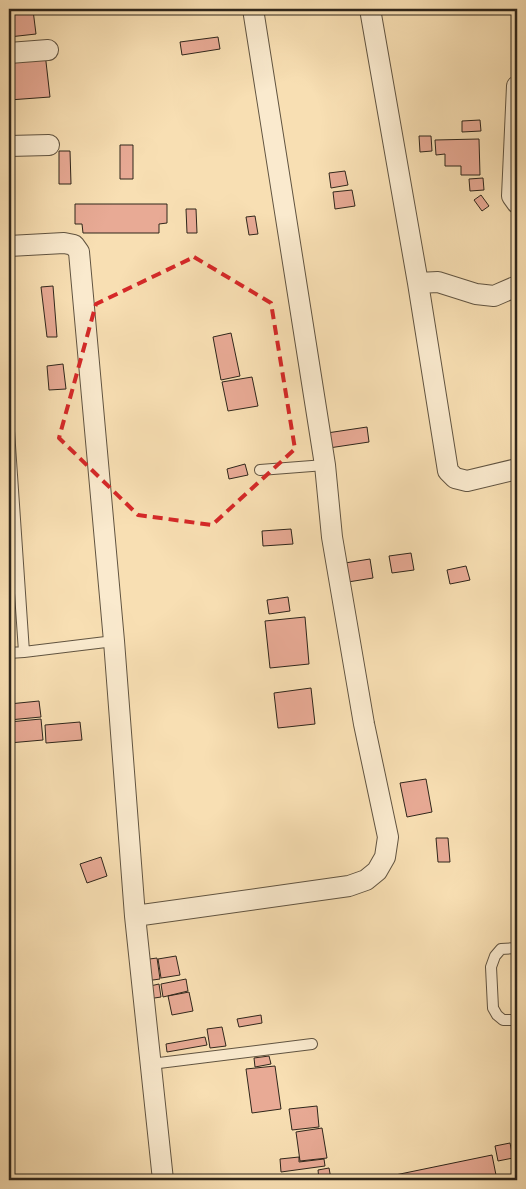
<svg xmlns="http://www.w3.org/2000/svg" width="526" height="1189" font-family="Cardo,serif">
  <rect width="100%" height="100%" fill="#f8dfb3"/>
  <filter id="stains"><feTurbulence type="fractalNoise" baseFrequency=".004" numOctaves="4"/><feColorMatrix values="0 0 0 0 .2 0 0 0 0 .09 0 0 0 0 .02 0 0 0 .5 -.17"/></filter>
  <radialGradient id="worn" r=".72"><stop offset=".6" stop-color="#630" stop-opacity="0"/><stop offset="1" stop-color="#630" stop-opacity=".3"/></radialGradient>
  <path fill="#e8aa95" stroke="#2f261b" d="M33,10l3,24 -27,3v-25z
    M218,37l2,12 -38,6 -2,-13z
    M45,53l5,44 -41,3v-44z
    M480,120l1,11 -19,1v-11z
    M419,136h12l1,15 -12,1z
    M479,139l1,36h-19v-9h-16v-12l-9,1 -1,-15z
    M120,145h13v34h-13z
    M59,151h11l1,33h-12z
    M345,171l3,14 -17,3 -2,-15z
    M483,178l1,12 -14,1 -1,-12z
    M352,190l3,16 -20,3 -2,-17z
    M481,195l8,11 -7,5 -8,-11z
    M75,204h92v19l-8,1v9h-76l-1,-9h-7z
    M186,209h10l1,24h-10z
    M255,216l3,18 -9,1 -3,-18z
    M53,286l4,51h-10l-6,-50z
    M231,333l9,43 -19,4 -8,-43z
    M63,364l3,25 -17,1 -2,-24z
    M252,377l6,29 -30,5 -6,-29z
    M367,427l2,15 -40,6 -2,-15z
    M245,464l3,11 -19,4 -2,-10z
    M291,529l2,15 -30,2 -1,-15z
    M411,553l3,17 -22,3 -3,-17z
    M370,559l3,19 -25,4 -3,-19z
    M466,566l4,14 -20,4 -3,-14z
    M288,597l2,14 -21,3 -2,-14z
    M305,617l4,47 -39,4 -5,-47z
    M311,688l4,36 -37,4 -4,-35z
    M39,701l2,16 -32,3v-16z
    M41,719l2,21 -34,3v-21z
    M80,722l2,18 -36,3 -1,-18z
    M426,779l6,33 -25,5 -7,-34z
    M436,838h12l2,24h-12z
    M101,857l6,19 -20,7 -7,-19z
    M176,956l4,19 -19,3 -3,-19z
    M157,958l3,21 -14,2 -4,-21z
    M186,979l2,12 -25,6 -2,-13z
    M159,984l2,13 -13,2 -2,-12z
    M189,992l4,19 -21,4 -4,-19z
    M261,1015l1,8 -23,4 -2,-8z
    M222,1027l4,19 -16,2 -3,-19z
    M205,1037l2,8 -40,7 -1,-8z
    M269,1056l2,8 -16,3 -1,-9z
    M275,1066l6,43 -29,4 -6,-44z
    M317,1106l2,21 -27,3 -3,-21z
    M322,1128l5,30 -27,3 -4,-29z
    M510,1143l3,15 -15,3 -3,-15z
    M492,1155l5,25h-126z
    M299,1157v5l25,-3 1,7 -44,6 -1,-13z
    M329,1168l2,11 -12,1 -1,-10z"/>
  <g fill="none" stroke-linecap="round" stroke-linejoin="round">
    <defs>
      <path id="lane" d="M9,431l15,221 90,-11
        M260,470l65,-5
        M9,653l15,-1
        M517,948l-16,1 -6,7 -4,11 2,41 4,7 6,5h14
        M151,1064l161,-20"/>
      <path id="street" d="M370,9l48,274 30,188 7,7 12,3 50,-12
        M9,53l39,-3
        M517,86l-5,110 5,7
        M9,146l40,-1
        M9,246l55,-3 10,2 5,7 35,389 21,275 28,264
        M418,283l20,-1 38,12 18,2 23,-10
        M135,916l214,-30 17,-6 11,-9 8,-14 3,-20 -24,-113 -32,-187 -7,-72 -72,-456"/>
    </defs>
    <use href="#lane" stroke="#615441" stroke-width="12"/>
    <use href="#street" stroke="#615441" stroke-width="22"/>
    <use href="#lane" stroke="#faeace" stroke-width="10"/>
    <use href="#street" stroke="#faeace" stroke-width="20"/>
  </g>
  <path fill="none" stroke="#d62828" stroke-width="4" stroke-dasharray="10 6" stroke-linejoin="round" d="M194,257l77,46 24,146 -83,76 -74,-10 -79,-77 37,-134z"/>
  <rect width="526" height="1189" fill="none" stroke="#f8dfb3" stroke-width="30"/>
  <rect x="10" y="10" width="506" height="1169" fill="none" stroke="#2f261b" stroke-width="2.5"/>
  <rect x="15" y="15" width="496" height="1159" fill="none" stroke="#2f261b"/>
  <rect width="100%" height="100%" filter="url(#stains)"/>
  <rect width="100%" height="100%" fill="url(#worn)"/>
</svg>
